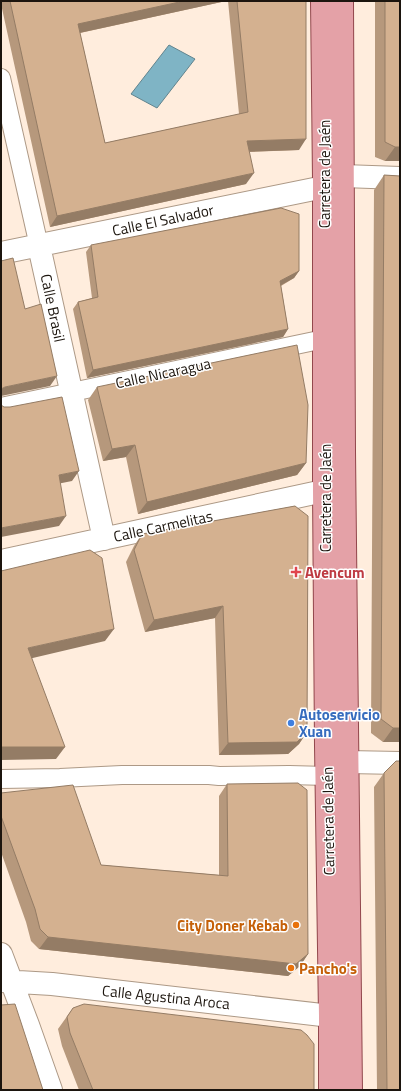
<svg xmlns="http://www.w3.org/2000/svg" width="401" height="1091" font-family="'Titillium Web',sans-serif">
  <rect width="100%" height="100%" fill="#ffeddd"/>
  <path fill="#7fb4c5" stroke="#61848e" d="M169,45l26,14 -38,49 -26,-14z"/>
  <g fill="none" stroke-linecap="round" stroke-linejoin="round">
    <defs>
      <path id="pedestrian" d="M1,78l38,168
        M1,407l323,-68
        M1,779l59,-1 62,-3h87l10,1 70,-1 38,1"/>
      <path id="minor" d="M39,246l65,293
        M1,253l323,-66 19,-11 57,2
        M1,561l341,-74
        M332,750l15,12 53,1
        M1,954l27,71 23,65
        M1,981l51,3 296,34"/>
      <path id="primary" d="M322,1l2,179v310l2,256 4,270v74
        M342,1l2,450 7,639"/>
    </defs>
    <use href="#pedestrian" stroke="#ad9986" stroke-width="20"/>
    <use href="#minor" stroke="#ad9986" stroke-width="24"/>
    <use href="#primary" stroke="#92474c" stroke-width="24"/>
    <use href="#pedestrian" stroke="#fff" stroke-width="18"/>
    <use href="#minor" stroke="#fff" stroke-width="22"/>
    <use href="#primary" stroke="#e4a1a7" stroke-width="22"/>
  </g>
  <path fill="#b6987c" d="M1,1h225l-146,32 25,110 134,-29 -11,-113h78l-7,149 -50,2 -3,32 -196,43 -49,-223z
    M375,1h25v160h-15l-10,-4z
    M384,175l16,1v566h-17l-12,-9 3,-543z
    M91,245l208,26 -5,7 -13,8 7,43 -5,8 -196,41 -14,-69 5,-7 14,-4 -6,-46z
    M97,387l209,76 -9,12 -159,39 -12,-57 -23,4 -15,-61z
    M295,506l12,226 -8,12 -11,10 -69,1 -4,-137 -70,14 -19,-70 8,-16 8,-12z
    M384,773l16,317h-23l-3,-303z
    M227,784l81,170 -8,12 -12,10 -249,-27 -8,-8 -5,-19 -25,-70v-59l100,72 118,10v-79z
    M73,1008l241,82h-235l-17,-44 -4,-17z"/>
  <path fill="#947c65" d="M184,1h42l-156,34 8,-11z
    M306,139l-7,11 -60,2 8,-11z
    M395,147h5v14h-15z
    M254,173l-8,11 -196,43 7,-11z
    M299,271l-5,7 -20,11 6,-8z
    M288,329l-5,8 -196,41 6,-8z
    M57,376l-7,10 -49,10v-7l4,-2z
    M135,445l-9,12 -23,4 9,-12z
    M306,463l-9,12 -159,39 9,-12z
    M79,471l-7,10 -20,4 7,-10z
    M66,516l-7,10 -58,11v-9z
    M223,606l-8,12 -70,14 9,-12z
    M114,629l-9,12 -85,20 8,-13z
    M393,728h7v14h-17z
    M307,732l-8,12 -11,10 -69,1 9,-12z
    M1,747h64l-9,12 -55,1z
    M48,937l260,17 -8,12 -12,10 -249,-27z"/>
  <path fill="#d4b190" stroke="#947c65" d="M10,1h174l-106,23 27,119 143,-31 -11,-111h69v138l-59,2 7,32 -197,43z
    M385,1h15v146h-5l-10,-5z
    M384,175l16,1v552h-7l-12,-9z
    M281,208l18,6v57l-19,10 8,48 -195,41 -15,-68 20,-5 -7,-52z
    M13,258l12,51 16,-5 16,72 -52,11 -4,2v-128z
    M297,345l11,60 -2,58 -159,39 -12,-57 -23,4 -15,-62z
    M62,397l17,74 -20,4 7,41 -65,12v-123l3,2h6z
    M295,506l13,10 -1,216 -10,10 -69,1 -5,-137 -69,14 -20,-70 8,-16z
    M90,550l12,8 12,71 -86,19 37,99h-64v-176z
    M396,761h4v329h-13l-3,-317z
    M298,783l9,7 1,164 -12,10 -248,-27 -8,-8 -5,-20 -34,-93v-23l72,-8 28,80 127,11 -1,-92z
    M15,1004l28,86h-42v-85z
    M84,1004l217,26 6,5 7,9v46h-221l-23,-57 -3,-16 6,-9z"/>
  <path fill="#e0444e" stroke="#fff" stroke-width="1.5" d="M294 566h4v4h4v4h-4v4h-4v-4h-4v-4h4z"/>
  <circle fill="#3f7fe0" stroke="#fff" stroke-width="1.5" cx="291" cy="723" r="4"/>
  <g fill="#e8710a" stroke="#fff" stroke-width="1.5">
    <circle cx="296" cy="925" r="4"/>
    <circle cx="291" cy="968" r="4"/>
  </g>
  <g text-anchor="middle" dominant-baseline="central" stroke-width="3" stroke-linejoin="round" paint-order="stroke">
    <g font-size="15" fill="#1c150e" stroke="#fff">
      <text transform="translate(324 174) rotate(-90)">Carretera de Jaén</text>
      <text transform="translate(163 220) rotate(-12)">Calle El Salvador</text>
      <text transform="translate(53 308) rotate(78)">Calle Brasil</text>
      <text transform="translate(163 373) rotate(-12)">Calle Nicaragua</text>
      <text transform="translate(325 498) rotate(-90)">Carretera de Jaén</text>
      <text transform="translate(163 526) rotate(-12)">Calle Carmelitas</text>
      <text transform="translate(328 821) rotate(-91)">Carretera de Jaén</text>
      <text transform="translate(166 997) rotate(6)">Calle Agustina Aroca</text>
    </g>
    <g font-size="15" font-weight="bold" fill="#be3a42" stroke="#fff" text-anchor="start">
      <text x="305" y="572">Avencum</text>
    </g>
    <g font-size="15" font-weight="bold" fill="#366cbe" stroke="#fff" text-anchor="start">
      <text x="299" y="714">Autoservicio<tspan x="299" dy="17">Xuan</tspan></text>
    </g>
    <g font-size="15" font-weight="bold" fill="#c56008" stroke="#fff" text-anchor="end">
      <text x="288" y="925">City Doner Kebab</text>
      <text x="299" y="968" text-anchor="start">Pancho's</text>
    </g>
  </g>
  <rect width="401" height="1091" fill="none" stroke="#1c150e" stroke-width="4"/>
</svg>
